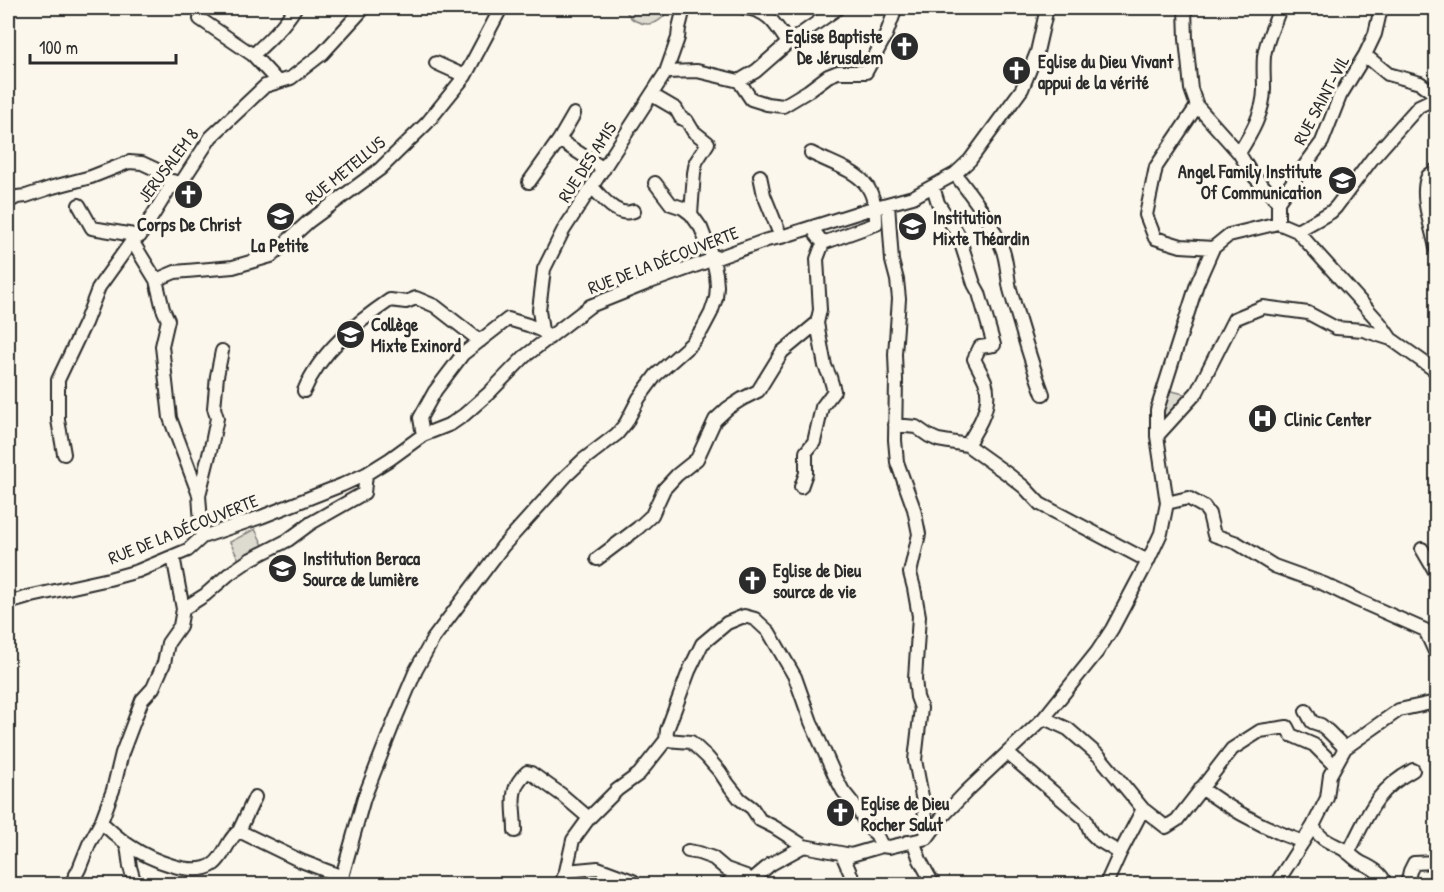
<svg xmlns="http://www.w3.org/2000/svg" width="1444" height="892" font-family="'Patrick Hand',sans-serif">
  <rect width="100%" height="100%" fill="#fbf7ec"/>
  <filter id="ink" filterUnits="userSpaceOnUse"><feTurbulence type="fractalNoise" baseFrequency=".0167" numOctaves="2"/><feDisplacementMap in="SourceGraphic" scale="12" xChannelSelector="R" yChannelSelector="G"/><feConvolveMatrix kernelMatrix="1 2 1 2 8 2 1 2 1" color-interpolation-filters="sRGB"/></filter>
  <g filter="url(#ink)">
    <path fill="#dddad0" stroke="#84827e" stroke-width="1.5" d="M625,8h43c0,0 -4,8 -4,8 -12,14 -34,8 -39,-8z
      M1167,386l5,5 16,4 -27,31z
      M255,529l9,18 -25,13 -9,-18z"/>
    <g fill="none" stroke-linecap="round" stroke-linejoin="round">
      <defs>
        <path id="minor" d="M745,8c23,2 31,17 43,35
          M1185,8l1,31 5,50 6,17 42,47 12,20 27,29v21
          M200,19l53,36 25,27
          M253,55c16,-15 31,-29 42,-47
          M1365,55l23,19 32,9 16,12
          M436,63l29,13
          M666,72l31,-1 42,10 12,18 16,5 16,2 25,-15 20,-15 10,-4h28l20,-37 10,-27
          M739,81l17,-10 32,-28 50,-35
          M652,95l24,14 5,9 6,3 6,10 15,12 -12,19 -2,11 -3,41
          M1197,106l-41,61 -10,48 9,23 26,8 32,2
          M559,140l15,-26
          M811,153c38,19 66,21 65,71l-53,19 -7,-9 -1,-8
          M1239,153c12,-19 25,-41 25,-64 0,-11 -1,-22 0,-33 2,-16 11,-33 16,-48
          M1436,170l-8,6c-9,19 4,52 8,72
          M955,174c18,23 36,47 47,74 5,12 5,27 8,41 10,35 20,71 33,105
          M760,176l4,19 17,42
          M529,182l30,-42 45,29
          M592,187c11,11 25,31 42,24
          M933,187l5,16 20,31 16,50 5,9 15,52 -14,2 -6,12c4,8 8,15 11,22 8,23 -6,45 -18,64l42,30 15,12 16,17 108,57
          M8,202l9,-5 9,-1 27,-9 38,-10 38,-15 13,1 13,6 13,11 13,3
          M1278,202l44,-60 18,-46 25,-41 10,-21 6,-26
          M888,204l4,57 5,19 2,19 -4,55 1,26 -1,60 2,22 17,47 5,25 -9,39 4,15 5,28 -4,63 2,18 4,11 -6,52 9,47 3,31
          M79,205l13,23 48,8
          M1297,231l34,-19 5,-5 36,-48 30,-34 17,-19 17,-8
          M156,280l19,-8 58,-5 38,-11 37,-34 72,-53 47,-46 38,-47 36,-68
          M549,338l-7,-7 -3,-21 5,-41 19,-38 103,-159 12,-34 1,-10 5,-20
          M304,391c16,-39 52,-68 86,-91l16,2 10,-4 19,8 45,35
          M895,425l21,2 13,9 9,4 29,5
          M423,435l-3,-17 15,-27 28,-37 45,-35 20,6 14,6
          M1157,436l40,-44 37,-73 29,-12 45,6 28,15 27,2 28,9
          M64,454l-6,-34v-40l27,-57 14,-36 33,-46
          M801,487l5,-14v-21l8,-10 8,-35 12,-16 -4,-14 -5,-11 -8,-43
          M199,495l13,-52 5,-25 -3,-10 3,-32 5,-25
          M1167,503l21,-5 16,9 5,7 5,21 23,8 37,23 50,18 33,16 68,30 11,24
          M202,537l-3,-42 -29,-77 -8,-72 6,-26 -5,-11 -7,-29 -24,-39 8,-5 29,-47 12,-6 30,-46 54,-51 26,-8 31,-24 42,-46
          M1422,549l14,24
          M173,556l10,53
          M597,559l41,-31 14,-13 12,-26 13,-14 20,-16 18,-39 13,-12 14,-9 16,-8 24,-39 35,-29 3,-13 -3,-51 6,-16
          M8,603l24,-7 77,-17 29,-8 50,-21 14,-13 59,-20 81,-32 24,-11 24,-15 33,-24 28,-11 13,-9 25,-22 35,-36 66,-51 60,-24 117,-42 14,-3 95,-30 37,-10 42,-23 15,-14 52,-71 15,-37 10,-44
          M1306,711l6,11 9,3 7,6 17,17
          M1044,718l24,11 32,28 43,52 -23,44 -14,31
          M666,740l1,-10 22,-59 13,-27 25,-21 17,-7 11,3 14,13 26,45 16,45 24,54 8,15 16,20 5,9 7,10 5,4 6,12
          M1007,753l78,66 6,14 7,7 22,13
          M1201,788c32,23 65,41 102,54
          M255,797l-16,34 62,30 42,16
          M1143,809l23,18 11,-7 55,-71 28,-18 27,-4 4,8 23,10 20,20
          M101,822c9,8 18,17 29,24 18,12 63,33 84,18 10,-7 15,-27 25,-33
          M1313,826c7,14 17,16 30,23 7,4 12,11 19,14 11,5 19,10 24,21
          M515,831c0,-23 -8,-42 12,-59l4,1 31,22 27,23
          M907,842l7,1 6,17 13,24
          M127,845l3,22 5,17
          M688,851l11,2 14,5 13,11 17,6
          M1348,853c20,-37 25,-61 65,-83
          M842,854l13,30
          M566,871l32,-3 35,13v3
          M71,884l8,-15 10,-25 12,-22 12,-32 9,-37 20,-53 11,-12 11,-25 4,-20 12,-17 3,-17 22,-14 24,-21 22,-15 37,-19 23,-17 53,-30 2,-19
          M340,884l24,-86 30,-76 22,-52 17,-31 70,-93 63,-70 17,-16 34,-26 9,-11 13,-25 17,-23 35,-31 11,-14 9,-17 5,-15 1,-12 -1,-12 -3,-15 -12,-31 -10,-14 -8,-6 -12,-4 -16,-21
          M561,884l5,-13 7,-31 16,-22 28,-28 22,-16 27,-34 25,2 16,15 13,15 8,12 12,15 12,9 8,12 14,7 30,19 47,9 31,-9 7,1 38,-9 16,-22 24,-25 77,-73 53,-66 15,-23 36,-68 13,-28 6,-30 -10,-67v-26l40,-126 16,-36 16,-13 49,-12 19,8 83,92 11,16 45,32
          M727,884l6,-6 10,-3 3,1
          M749,884l4,-5 18,-15 33,-18
          M1276,884l37,-58 14,-28 3,-23 15,-27 54,-38 37,-8
          M1407,884l3,-13 4,-8 22,-1"/>
      </defs>
      <use href="#minor" stroke="#2b2b2b" stroke-width="16"/>
      <use href="#minor" stroke="#fbf7ec" stroke-width="12"/>
    </g>
  </g>
  <defs>
    <symbol id="church-disc" viewBox="-11 -11 22 22"><circle r="9.5" fill="#2b2b2b" stroke="#fbf7ec"/><path d="M-1.2-6h2.4v3.5h3.3v2.4h-3.3V6h-2.4V-.1h-3.3v-2.4h3.3Z" fill="#fff"/></symbol>
    <symbol id="university-disc" viewBox="-11 -11 22 22"><circle r="9.5" fill="#2b2b2b" stroke="#fbf7ec"/><path d="M0-5L7-2L0 1L-7-2ZM-4 1L0 2.5L4 1V4Q0 6-4 4Z" fill="#fff"/></symbol>
    <symbol id="school-disc" viewBox="-11 -11 22 22"><circle r="9.5" fill="#2b2b2b" stroke="#fbf7ec"/><path d="M0-5L7-2L0 1L-7-2ZM-4 1L0 2.5L4 1V4Q0 6-4 4Z" fill="#fff"/></symbol>
    <symbol id="hospital-disc" viewBox="-11 -11 22 22"><circle r="9.5" fill="#2b2b2b" stroke="#fbf7ec"/><path d="M-5-5h3v3.5h4V-5h3V5h-3V1.5h-4V5h-3Z" fill="#fff"/></symbol>
  </defs>
  <g fill-rule="evenodd">
    <use href="#church-disc" x="888" y="30" width="33" height="33"/>
    <use href="#church-disc" x="1000" y="54" width="33" height="33"/>
    <use href="#university-disc" x="1326" y="164" width="33" height="33"/>
    <use href="#church-disc" x="172" y="178" width="33" height="33"/>
    <use href="#school-disc" x="264" y="200" width="33" height="33"/>
    <use href="#school-disc" x="896" y="210" width="33" height="33"/>
    <use href="#school-disc" x="334" y="318" width="33" height="33"/>
    <use href="#hospital-disc" x="1246" y="402" width="33" height="33"/>
    <use href="#school-disc" x="266" y="552" width="33" height="33"/>
    <use href="#church-disc" x="736" y="564" width="33" height="33"/>
    <use href="#church-disc" x="824" y="796" width="33" height="33"/>
  </g>
  <g text-anchor="middle" dominant-baseline="central" stroke-width="6" stroke-linejoin="round" paint-order="stroke">
    <g font-size="18" font-weight="bold" fill="#2b2b2b" stroke="#fbf7ec" text-anchor="start">
      <text x="883" y="36" text-anchor="end">Eglise Baptiste<tspan x="883" dy="21">De Jérusalem</tspan></text>
      <text x="1038" y="61">Eglise du Dieu Vivant<tspan x="1038" dy="21">appui de la vérité</tspan></text>
      <text x="1322" y="171" text-anchor="end">Angel Family Institute<tspan x="1322" dy="21">Of Communication</tspan></text>
      <text x="933" y="217">Institution<tspan x="933" dy="21">Mixte Théardin</tspan></text>
      <text x="189" y="224" text-anchor="middle">Corps De Christ</text>
      <text x="280" y="245" text-anchor="middle">La Petite</text>
      <text x="371" y="324">Collège<tspan x="371" dy="21">Mixte Exinord</tspan></text>
      <text x="1284" y="419">Clinic Center</text>
      <text x="303" y="558">Institution Beraca<tspan x="303" dy="21">Source de lumière</tspan></text>
      <text x="773" y="570">Eglise de Dieu<tspan x="773" dy="21">source de vie</tspan></text>
      <text x="861" y="803">Eglise de Dieu<tspan x="861" dy="21">Rocher Salut</tspan></text>
    </g>
    <g font-size="18" fill="#2b2b2b" stroke="#fbf7ec">
      <text transform="translate(1321 100) rotate(-62)">RUE SAINT-VIL</text>
      <text transform="translate(587 162) rotate(-57)">RUE DES AMIS</text>
      <text transform="translate(168 165) rotate(-53)">JERUSALEM 8</text>
      <text transform="translate(345 170) rotate(-39)">RUE METELLUS</text>
      <text transform="translate(663 260) rotate(-21)">RUE DE LA DÉCOUVERTE</text>
      <text transform="translate(183 529) rotate(-22)">RUE DE LA DÉCOUVERTE</text>
    </g>
  </g>
  <rect width="1444" height="892" fill="none" stroke="#fbf7ec" stroke-width="30"/>
  <rect x="15" y="15" width="1414" height="862" fill="none" stroke="#2b2b2b" stroke-width="2" filter="url(#ink)"/>
  <path d="M30 54v9h146v-9" fill="none" stroke="#2b2b2b" stroke-width="3"/>
  <text x="39" y="54" font-size="18" fill="#2b2b2b" stroke="#fbf7ec" stroke-width="4.5" paint-order="stroke">100 m</text>
</svg>
